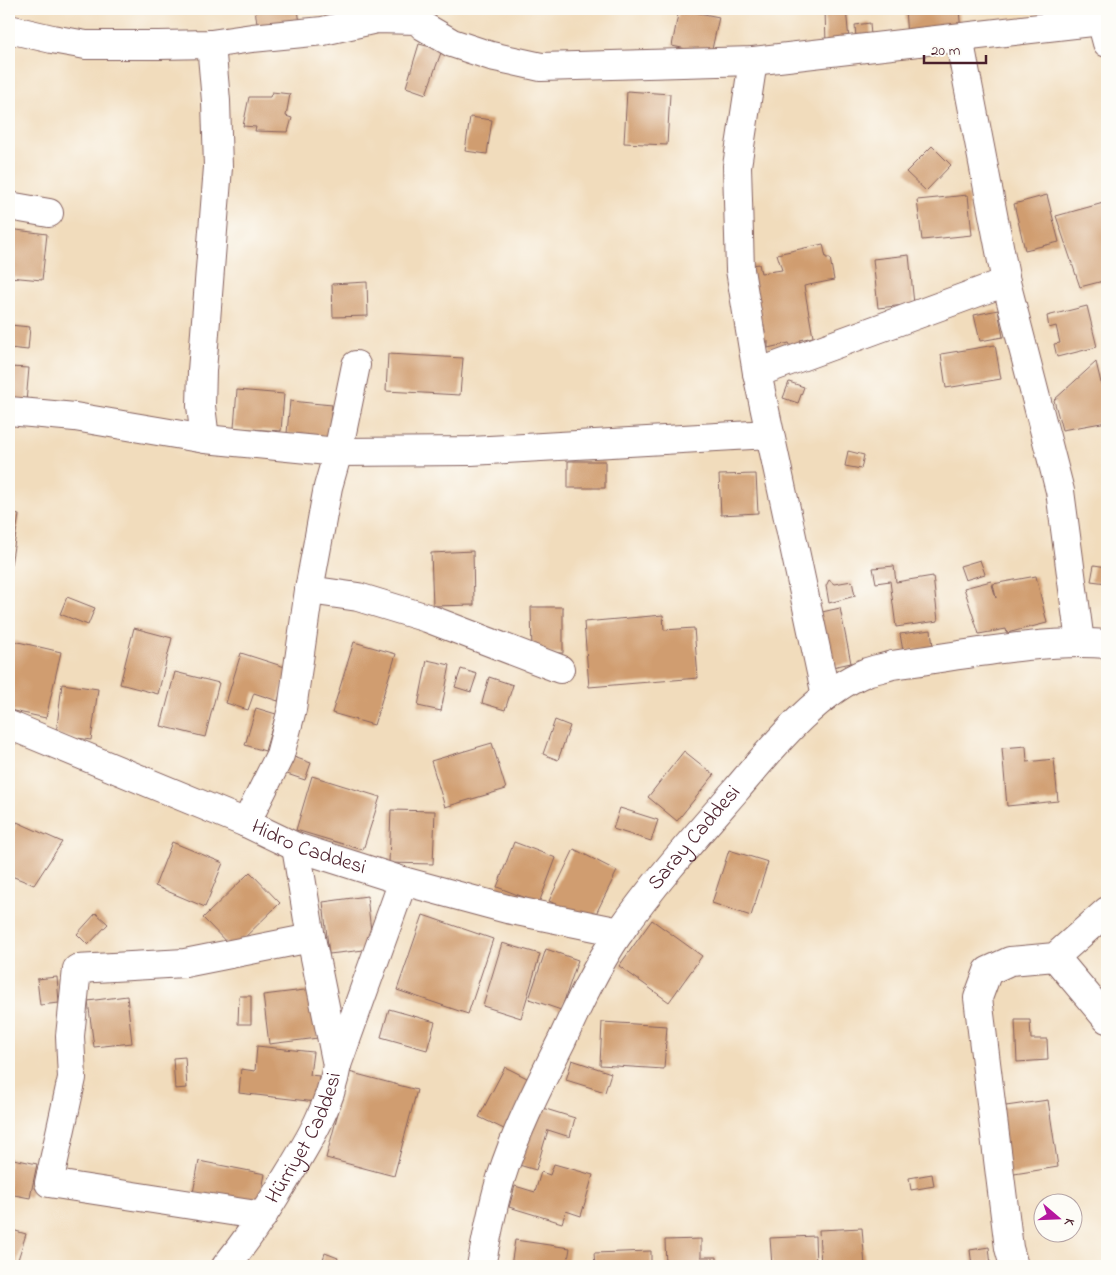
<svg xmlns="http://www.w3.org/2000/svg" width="1116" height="1275" font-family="'Indie Flower',sans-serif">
  <rect width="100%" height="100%" fill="#fdfcf7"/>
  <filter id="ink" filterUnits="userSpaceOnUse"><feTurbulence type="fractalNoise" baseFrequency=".02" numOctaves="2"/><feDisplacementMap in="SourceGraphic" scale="10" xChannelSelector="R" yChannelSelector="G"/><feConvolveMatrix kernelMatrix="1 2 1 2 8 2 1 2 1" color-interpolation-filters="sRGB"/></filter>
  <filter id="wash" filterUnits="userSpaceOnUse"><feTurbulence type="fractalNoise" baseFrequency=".0096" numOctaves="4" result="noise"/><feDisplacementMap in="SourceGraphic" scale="20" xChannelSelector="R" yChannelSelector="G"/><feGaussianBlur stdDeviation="1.12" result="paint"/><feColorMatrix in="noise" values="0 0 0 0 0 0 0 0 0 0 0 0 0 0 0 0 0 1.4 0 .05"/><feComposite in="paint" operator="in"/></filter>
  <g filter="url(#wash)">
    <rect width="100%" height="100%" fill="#f1dcbc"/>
    <g id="blocks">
      <path fill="#d09d6f" d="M255,9h43l2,15 -42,7z
        M679,9l40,8 -8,37 -39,-8z
        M825,9h21l3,31 -23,5z
        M905,9h54l2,24 -54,4z
        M870,23l1,13 -15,2 -1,-13z
        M419,44l23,6 -16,44 -20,-7z
        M627,91l43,3 -3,51 -43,-2z
        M272,92l18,2 -4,22 6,2 -4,14 -33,-1 1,-4 -13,-1 6,-29h21z
        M470,117l22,3 -5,34 -22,-3z
        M932,146l19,19 -25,26 -20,-19z
        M968,195l4,40 -50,5 -5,-40z
        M1047,195l12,47 -34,8 -11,-46z
        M1107,202v78l-27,7 -24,-71z
        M9,229l38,5 -5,46 -33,-3z
        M823,244l3,14h4l4,22 -30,6 9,51 -13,3 2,6 -9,4 -4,-7 -21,5v-7l-6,1 -15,-76 12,-2 2,9 21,-3 -5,-16z
        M909,255l5,49 -36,4 -5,-49z
        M367,282l1,34 -35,1 -1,-33z
        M1087,306l10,41 -40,10 -3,-13 6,-1 -4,-17 -7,2 -2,-12z
        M998,310l5,27 -23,4 -6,-26z
        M10,325l20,2 -2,23 -19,-2z
        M995,345l6,34 -55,9 -5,-34z
        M388,354l75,4 -3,37 -74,-4z
        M1096,362l11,46v14l-45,8 -8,-30z
        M9,367l20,1 -3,34 -17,-2z
        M789,382l15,5 -6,16 -15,-5z
        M237,390l47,4 -3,37 -47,-3z
        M290,401l42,4 -4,32 -41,-4z
        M848,451l16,4 -3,14 -16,-3z
        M568,461h37v27h-37z
        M756,474l2,39 -37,2 -2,-40z
        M9,513l10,2 -9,56 -1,-1z
        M473,551l1,54 -41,1 -2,-53z
        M980,560l5,14 -20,6 -5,-14z
        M1094,565l13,2v16l-16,-2z
        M894,566l2,16 37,-6 5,45 -42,6 -6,-46 -14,2 -3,-15z
        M1036,576l11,47 -40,10 -1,-4 -27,5 -15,-46 27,-7 5,17 -3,-14z
        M829,580l5,4 18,-3 3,15 -26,7 -3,-17z
        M67,597l28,11 -7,17 -28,-11z
        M531,607h32v46h-31z
        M840,608l11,55 -28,6 -10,-55z
        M663,615l1,15 30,-2 4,50 -109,9 -5,-65z
        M134,628l38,10 -14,56 -38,-10z
        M931,630l2,17 -30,4 -3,-17z
        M14,641l47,11 -15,66 -37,-8v-47z
        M354,642l42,12 -22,71 -42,-12z
        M241,653l47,15 -10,33 -24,-8 -6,17 -22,-7z
        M427,660l23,5 -9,46 -23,-5z
        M461,669l16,5 -6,18 -16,-5z
        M175,672l44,11 -14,54 -44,-11z
        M489,677l24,8 -8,25 -23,-7z
        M62,684l36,5 -7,51 -35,-5z
        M256,708l20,6 -11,37 -20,-6z
        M555,720l15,6 -12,34 -15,-6z
        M492,743l14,46 -61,18 -14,-46z
        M1026,746l1,16 27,-3 4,42 -51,5 -5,-58z
        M684,751l30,24 -37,46 -29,-24z
        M291,756l20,7 -6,17 -21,-7z
        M312,776l68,21 -17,53 -67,-20z
        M620,808l38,12 -7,21 -38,-12z
        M391,810l44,1 -2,53 -44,-1z
        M17,822l45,20 -28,43 -25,-10v-30z
        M172,842l51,21 -18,44 -50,-21z
        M514,842l42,16 -17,45 -42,-16z
        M574,849l43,22 -25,51 -43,-21z
        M729,850l39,12 -17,54 -39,-13z
        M250,872l30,31 -47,46 -30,-31z
        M367,896l6,53 -44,5 -6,-52z
        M96,913l12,11 -20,21 -11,-11z
        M423,915l70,24 -25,75 -71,-24z
        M652,920l50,36 -33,46 -50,-36z
        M502,943l38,11 -19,64 -38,-12z
        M546,949l32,11 -17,50 -32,-11z
        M57,977l2,26 -19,2 -3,-26z
        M313,989l5,49 -49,6 -6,-49z
        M127,996l5,47 -38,4 -6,-46z
        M239,996h12v28h-13z
        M389,1009l46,13 -8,28 -46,-13z
        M1015,1020h15l1,19h16l1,21 -31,2z
        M602,1022l65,4 -3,43 -64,-4z
        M257,1046l56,6 -3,23 9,1 -3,26 -77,-9 2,-24 14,2z
        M185,1057l2,31 -12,1 -2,-31z
        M572,1060l39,13 -6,19 -39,-12z
        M505,1067l26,13 -25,50 -27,-13z
        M349,1072l68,18 -23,86 -68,-18z
        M1048,1100l10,67 -50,8 -9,-68z
        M536,1106l39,12 -5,19 -22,-7 -12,40 -17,-5z
        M9,1158l28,6 -7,34 -21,-4z
        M199,1161l66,13 -6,32 -66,-13z
        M554,1164l39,11 -12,41 -15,-5 -4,12 -53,-16 6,-21 20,6 6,-20 9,3z
        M932,1174l2,12 -23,4 -2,-12z
        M862,1228l3,38h-44l-2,-36z
        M9,1229l17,5 -10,32h-7z
        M815,1236l1,30h-44l-2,-28z
        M701,1239v18h16v9h-51l-1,-26z
        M515,1240l55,8 -3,18h-56z
        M989,1247l2,19h-19l-2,-16z
        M651,1251v15h-56l-1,-13z
        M325,1253l13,5 -3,8h-14z"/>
    </g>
  </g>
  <g filter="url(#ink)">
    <use href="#blocks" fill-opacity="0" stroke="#84615e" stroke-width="1"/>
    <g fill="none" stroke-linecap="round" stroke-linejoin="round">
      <defs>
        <g id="minor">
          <path d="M1098,9l9,34"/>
          <path d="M9,29l43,10 34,6h73l52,-1 41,-6 71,-7 53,-12 42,1 5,6 29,17 39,13 50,11 212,-6 348,-40"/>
          <path d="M959,38l47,244 54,209 20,151"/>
          <path d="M753,61l-16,105 3,104 17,103 69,323"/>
          <path d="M9,206l40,7"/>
          <path d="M757,373l249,-91"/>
          <path d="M9,411l66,6 130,22 133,13 133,-1 299,-17"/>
          <path d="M205,439l-4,-33 1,-35 16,-204 -2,-66 -5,-57"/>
          <path d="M309,590l49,7 69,21 133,51"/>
          <path id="s1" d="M9,725l237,98 50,24 107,34 104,28 113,23"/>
          <path d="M246,823l34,-68 12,-46 17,-119 19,-103 10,-35 18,-87"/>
          <path d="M1055,957l52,62"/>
          <path d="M337,1065l66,-184"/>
          <path d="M263,1216l-214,-33 23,-105 -2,-42 7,-67 108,-6 126,-25"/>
          <path id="s2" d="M226,1266c22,-27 41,-56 59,-86 22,-36 45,-72 52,-115l-26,-127 -15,-91"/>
          <path id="s3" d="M481,1266c6,-29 11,-59 20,-88 15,-48 39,-94 61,-138 17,-37 34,-73 57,-107 35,-50 77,-97 117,-143 35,-41 80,-98 131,-118 8,-3 17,-4 25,-7 69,-9 146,-26 215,-21"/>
          <path d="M1014,1266l-5,-18 -31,-250 10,-27 22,-10 45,-4 52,-46"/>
        </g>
      </defs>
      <use href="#minor" stroke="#84615e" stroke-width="30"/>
      <use href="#minor" stroke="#fff" stroke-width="28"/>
    </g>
  </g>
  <g text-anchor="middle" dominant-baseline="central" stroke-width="4" stroke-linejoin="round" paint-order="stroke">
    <g font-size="21" fill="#4a1f2b" stroke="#fdfcf7">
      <text stroke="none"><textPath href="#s3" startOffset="484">Saray Caddesi</textPath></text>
      <text stroke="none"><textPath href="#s1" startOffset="324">Hidro Caddesi</textPath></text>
      <text stroke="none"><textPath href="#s2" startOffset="151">Hürriyet Caddesi</textPath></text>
    </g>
  </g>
  <rect width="1116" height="1275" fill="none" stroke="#fdfcf7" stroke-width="30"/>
  <g transform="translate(1058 1218) rotate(109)"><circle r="24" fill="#fdfcf7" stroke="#b5a4a5"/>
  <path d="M0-4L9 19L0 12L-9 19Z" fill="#b5179e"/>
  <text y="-8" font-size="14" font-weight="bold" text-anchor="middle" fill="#4a1f2b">K</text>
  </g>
  <path d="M924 55v8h62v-8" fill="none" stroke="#4a1f2b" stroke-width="2.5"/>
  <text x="931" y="55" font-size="15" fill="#4a1f2b" stroke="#fdfcf7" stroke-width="4" paint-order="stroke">20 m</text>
</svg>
